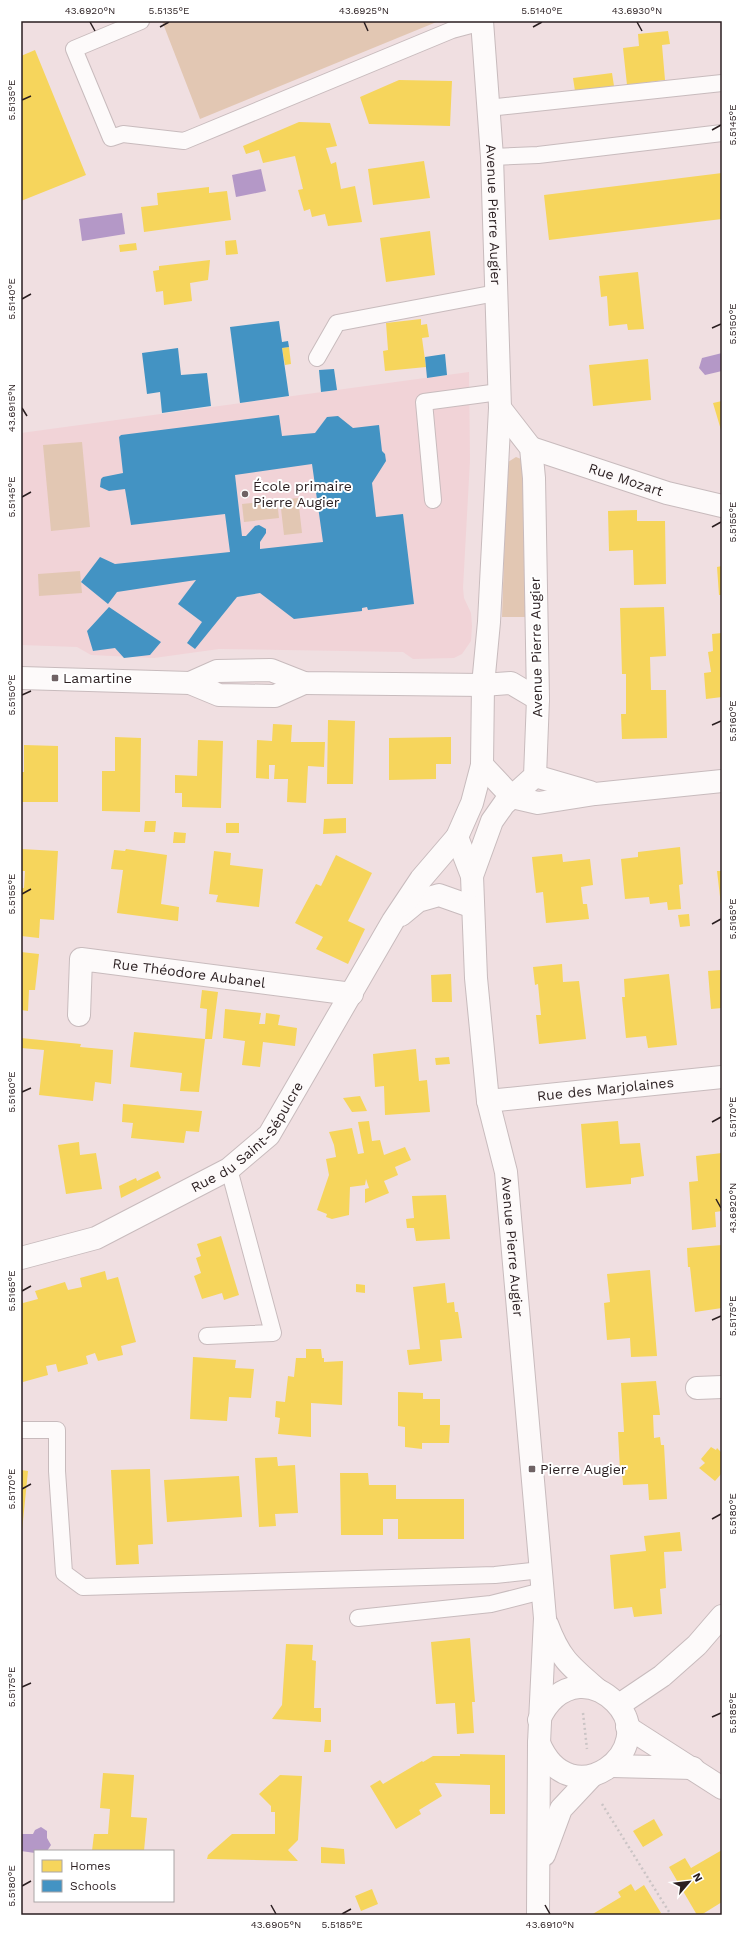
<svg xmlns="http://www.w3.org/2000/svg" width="743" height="1936" font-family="'Work Sans',sans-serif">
  <rect width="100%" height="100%" fill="#f0dfe1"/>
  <path fill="#f1d3d7" d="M469,372l1,88 -7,128 1,10 7,15 1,13 -1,15 -9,13 -8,4 -41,1 -10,-7 -184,-3 -65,9 -63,-3 -14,-8 -56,-2v-212z"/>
  <path fill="#e2c7b3" d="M162,21h277l-239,98z
    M82,442l8,85 -39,4 -8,-86z
    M516,457l5,2 2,6 4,152h-25l5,-147 1,-8z
    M298,498l4,35 -18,2 -4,-35z
    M277,500l2,18 -35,4 -2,-18z
    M80,571l2,22 -43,3 -1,-22z"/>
  <path fill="#b498c7" d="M261,169l5,22 -30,6 -4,-22z
    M122,213l3,21 -43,7 -3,-22z
    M722,353v18l-17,4 -6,-7 3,-10z
    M41,1827l6,4v7l4,7 -4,6h-12v2l-14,-2v-17h12l2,-4z"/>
  <path fill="#f6d55c" d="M668,31l2,13 -8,1 3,35 -38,5 -4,-37 16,-2 -1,-12z
    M35,50l51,125 -65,26v-145z
    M612,73l2,13 -39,5 -2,-13z
    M399,80l53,1 -2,45 -81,-2 -9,-27z
    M299,122l31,1 7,23 -11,2 5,16 5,-2 5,27 14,-3 7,36 -34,4 -3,-12 -13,3 -2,-8 -6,2 -6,-21 5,-1 -8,-33 -32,7 -4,-13 -13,4 -3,-8z
    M424,161l6,37 -57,7 -5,-36z
    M722,173v46l-173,21 -5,-45z
    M209,187v6l18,-2 4,29 -87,12 -3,-25 17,-2 -1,-12z
    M430,231l5,44 -49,7 -6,-44z
    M236,240l2,14 -12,1 -1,-14z
    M136,243l1,7 -17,2 -1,-7z
    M210,260l-2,20 -18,3 2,18 -28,4 -1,-14 -7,1 -3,-21 6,-1v-4z
    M638,272l6,57 -16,1 -1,-6 -18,2 -2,-30 -6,1 -2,-21z
    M421,319v6l6,-1 2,13 -7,1 4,29 -41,4 -2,-20 5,-1 -2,-27z
    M289,347l2,17 -6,1 -3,-17z
    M648,359l3,41 -58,6 -4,-41z
    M722,401v29h-1l-8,-27z
    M637,510v11h28l1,63 -32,1 -1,-35 -24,1 -1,-40z
    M722,566v29h-3l-2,-28z
    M664,607l2,49 -16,1 1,33h15l1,48 -45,1 -1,-25h5v-40h-4l-2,-66z
    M722,633v64l-16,2 -2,-26 7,-1 -3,-20 5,-1 -1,-17z
    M328,720l27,1 -2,63h-26z
    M273,724l19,1 -1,17h34l-1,25 -16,-1 -2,37 -19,-1 1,-23h-14l1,-14h-6v14l-13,-1 1,-38 15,1z
    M115,737l26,1 -1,74 -38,-1v-40h13z
    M451,737v27h-15v15l-47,1v-42z
    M198,740l25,1 -2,67 -39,-1v-14h-7v-18l22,1z
    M24,745l34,1v56h-37v-30h3z
    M346,818v15l-23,1 1,-15z
    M145,821h11l-1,11h-11z
    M226,823h13v10h-13z
    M174,832l12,1 -1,10h-12z
    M680,847l3,37 -4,1 2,24 -13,1 -1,-8 -17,2 -1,-7 -24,2 -4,-40 17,-2v-5z
    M21,849l37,2 -4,69 -14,-1 -1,19 -18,-2v-48h3l1,-17h-4z
    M126,849l41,6 -6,49 18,3 -1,14 -61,-8 6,-43 -12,-1 3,-19 11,1z
    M214,851l17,2 -1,12 33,4 -4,38 -43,-5 2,-7 -9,-1z
    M562,854l1,8 27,-3 3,26 -12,2 2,17h4l2,15 -43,4 -3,-31 -7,1 -4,-36z
    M336,855l36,18 -24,48 17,8 -17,35 -32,-15 7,-12 -28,-14 21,-39 5,2z
    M717,871h5v34h-1z
    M689,914l1,12 -10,1 -2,-12z
    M21,952l18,2 -4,36h-6l-1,21 -7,-1z
    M562,964l1,18 16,-1 7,58 -47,5 -3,-29h5l-3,-31 -3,1 -2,-18z
    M721,970l1,38 -11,1 -3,-38z
    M451,974l1,28h-20l-1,-27z
    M669,974l8,71 -29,3 -2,-12 -20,2 -4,-41h3l-1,-18z
    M202,990l16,2 -6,47h-7l2,-30 -7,-1z
    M225,1009l36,4 -2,11h6l1,-11 14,2 -2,10 19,3 -2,18 -32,-4 -3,25 -18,-2 3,-24 -22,-3z
    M134,1032l71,7 -6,53 -19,-1 2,-18 -52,-6z
    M21,1038l60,6 -1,3 33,3 -2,34 -16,-2 -2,19 -54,-6 5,-45 -23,-2z
    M416,1049l3,32 8,-1 3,32 -45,3 -1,-29 -9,1 -2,-33z
    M449,1057l1,7 -14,1 -1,-7z
    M360,1096l7,15 -15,1 -9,-14z
    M123,1104l79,7 -3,21 -13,-1 -2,12 -53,-5 2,-15 -11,-1z
    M369,1121l3,20 8,-1 4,15 21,-8 6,13 -16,7 3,8 -14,6 5,12 -24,10v-14l4,-1 -3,-9 -1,6 -15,2 -1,28 -17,4 -6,-2 1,-3 -10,-4 12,-35 -3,-16 10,-2 -2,-12 -5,-13 23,-4 6,26 6,-1 -6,-31z
    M618,1121l2,23 20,-1 4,33 -13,2v6l-45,4 -5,-64z
    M79,1142l1,13 16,-2 6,36 -36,5 -8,-49z
    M722,1153v58l-7,1 1,15 -24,3 -3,-48 9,-1 -2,-25z
    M158,1171l3,7 -40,20 -2,-12 17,-8 1,3z
    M446,1195l4,44 -34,2 -2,-13h-7l-1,-9 8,-1 -2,-22z
    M221,1236l18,59 -15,5 -2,-7 -20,6 -8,-23 7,-3 -5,-15 5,-2 -4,-12z
    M722,1245v63l-27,4 -5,-45h-2l-1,-19z
    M650,1270l7,86 -26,1 -1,-19 -23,2 -3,-37 6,-1 -3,-28z
    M105,1271l2,9 11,-3 18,65 -15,4 2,9 -25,6 -3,-8 -9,3 2,8 -30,8 -2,-8 -10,2 2,9 -25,7 -2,-7v-80l2,8 15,-4 -3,-8 30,-9 3,8 14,-3 -2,-9z
    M445,1283l2,20 7,-1 1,10h3l4,26 -22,2 2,21 -33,4 -2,-15 13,-1 -7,-62z
    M356,1284l9,1v8l-9,-1z
    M306,1349h15l1,9h2v4l19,-1 -1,44 -31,-2v34l-33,-3 2,-16 -5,-1 1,-16 9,1 3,-26 6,1 2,-19h10z
    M193,1357l43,3 -1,8 19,1 -3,29 -22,-1 -2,24 -37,-2z
    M656,1381l4,34h-7l1,23 6,-1 1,8h3l3,54 -18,1 -1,-16 -25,1 -1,-14h-2l-2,-39h6l-3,-49z
    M398,1392l25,1v6h17v26h10l-1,18h-27v6l-17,-2v-20l-7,-1z
    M711,1447l5,3 1,-2 5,5v20l-7,8 -16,-13 6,-5 -4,-4z
    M277,1457l1,9 17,-1 3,48 -23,1 1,12 -17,1 -4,-69z
    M150,1469l3,75 -15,1 1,19 -23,1 -5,-95z
    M21,1470l7,1 -6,60h-1z
    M340,1473h28l1,12h27v14h68v40h-66v-20h-15v16h-42z
    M239,1476l3,41 -75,5 -3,-42z
    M680,1532l2,19 -18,1 2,36 -6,1 2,25 -28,3 -2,-10 -18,2 -4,-54 36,-4 -2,-15z
    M470,1638l5,64h-3l2,31 -17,1 -2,-31 -19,1 -5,-62z
    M286,1644l27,1 -1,15 4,1 -2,47h7v14l-49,-3 10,-14z
    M325,1740h6v12h-7z
    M460,1754l45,1v59h-15v-29l-55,-2 7,13 -23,14 2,4 -25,15 -26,-43 10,-6 3,4 39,-23 1,1 10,-6h27z
    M103,1773l31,2 -3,42 16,1 -3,33h-52l2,-17h14l2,-25 -10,-1z
    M280,1775l22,1 -4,64 -10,10 10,11 -91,-2 1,-4 24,-21h43v-22h-4v-6l-12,-12z
    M654,1819l9,16 -20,12 -10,-16z
    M321,1847l23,2 1,15 -24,-1z
    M722,1850v52l-21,13h-4l-28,-48 16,-9 6,10z
    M631,1884l4,7 9,-6 17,28 -4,2h-66l30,-18 -3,-5z
    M372,1889l6,15 -17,7 -6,-15z"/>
  <path fill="#4393c3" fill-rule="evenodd" d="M279,321l3,21 6,-1 1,6 -7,1 7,48 -49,7 -10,-76z
    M178,348l3,27 26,-2 4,33 -49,7 -2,-21 -13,2 -5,-41z
    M445,354l2,21 -20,3 -2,-21z
    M334,369l3,21 -16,2 -2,-22z
    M279,415l3,21 33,-3 12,-16 11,-1 15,12 26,-3 3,26 3,3 1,7 -14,22 4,34 27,-3 11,90 -46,6 -1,-3 -5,1v3l-68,8 -34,-26 -23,4 -42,52 -8,-6 15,-21 -24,-18 18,-24 -79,12 -9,12 -27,-22 19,-25 15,7 115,-12 -5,-38 -94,11 -6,-36 -16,2 -9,-4 1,-8 2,-2 20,-4 -4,-36 2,-2zM312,464l11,78 -63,7v-7l6,-9v-4l-7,-4 -4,1 -9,10h-4l-7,-61z
    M109,607l52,35 -11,13 -26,3 -9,-10 -22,3 -6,-20z"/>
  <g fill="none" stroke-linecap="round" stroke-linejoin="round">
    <defs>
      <path id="lane" d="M141,21l-67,28 37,89 12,-4 61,7 268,-111 30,-8
        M488,108l234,-25
        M492,157l46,-2 184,-22
        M317,358l20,-35 159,-30
        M433,500l-9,-98 75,-10
        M207,1336l66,-3 -44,-164
        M21,1430h36v41l7,102 19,14 412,-12 46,-5
        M358,1618l133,-14 51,-13"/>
      <g id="street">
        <path id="s1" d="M482,21l10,136 8,251 -11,214 -6,63 -1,80 -10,38 -15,34 15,39 4,102 12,123 18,71 39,446 -6,125 -1,172"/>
        <path id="s2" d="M531,448l136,45 55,13"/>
        <path d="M21,678l169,5 29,12 56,1 29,-13"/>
        <path d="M190,683l27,-12 54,-1 33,13 179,2 28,-2 27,16"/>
        <path d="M482,765l30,32 26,6 57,-9 127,-13"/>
        <path d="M535,776l55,16"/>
        <path d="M472,876l20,-55 12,-17 31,-28 3,-77 -4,-221 -3,-30 -31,-40"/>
        <path d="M401,915l17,-14 21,-6 34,12"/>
        <path id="s3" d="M79,1015l2,-56 271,35"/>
        <path id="s4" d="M488,1101l234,-24"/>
        <path id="s5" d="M21,1258l75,-20 133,-69 40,-34 124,-214 28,-42 36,-42"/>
        <path d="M697,1388l25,-1"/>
        <path d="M547,1624c13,35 23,42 51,66"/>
        <path d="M619,1705l43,-29 35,-31 25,-29"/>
        <path d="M627,1727l95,61"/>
        <path d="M539,1743c32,76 123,6 76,-41 -10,-10 -22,-16 -36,-15 -20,2 -32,15 -40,33"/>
        <path d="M612,1766l81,2"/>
        <path d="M544,1855l17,-46 30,-32"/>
      </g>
    </defs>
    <use href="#lane" stroke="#c8bbbd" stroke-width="18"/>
    <use href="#street" stroke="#c8bbbd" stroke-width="24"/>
    <path stroke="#cbc4c5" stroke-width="2.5" stroke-dasharray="2 3" stroke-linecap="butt" d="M583,1713l4,36
      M602,1804l69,111"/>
    <use href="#lane" stroke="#fdfafa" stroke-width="16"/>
    <use href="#street" stroke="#fdfafa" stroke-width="22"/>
  </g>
  <path fill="none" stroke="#2a1e20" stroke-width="1.5" d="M90,22l5,9M364,22l4,9M637,22l5,9M160,27l9,-5M533,27l9,-5M22,100l9,-4M712,130l9,-5M22,299l9,-5M712,328l9,-4M22,408l5,8M22,497l9,-5M712,527l9,-5M22,695l9,-4M712,725l9,-4M22,894l9,-5M712,924l9,-5M22,1092l9,-4M712,1122l9,-5M716,1199l5,9M22,1291l9,-5M712,1320l9,-4M22,1489l9,-5M712,1519l9,-5M22,1687l9,-4M712,1717l9,-4M22,1886l9,-5M271,1905l5,9M545,1905l5,9M342,1914l9,-5"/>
  <g fill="#6f6264" stroke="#fff" stroke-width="1.5">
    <circle cx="245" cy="494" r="4"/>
    <rect x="51" y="674" width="8" height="8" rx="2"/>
    <rect x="528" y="1465" width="8" height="8" rx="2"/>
  </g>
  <g text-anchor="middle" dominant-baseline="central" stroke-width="4" stroke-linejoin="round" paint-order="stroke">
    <g font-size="14" fill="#2a1e20" stroke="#fff">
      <text stroke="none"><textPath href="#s1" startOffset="194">Avenue Pierre Augier</textPath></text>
      <text stroke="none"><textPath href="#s2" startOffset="100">Rue Mozart</textPath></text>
      <text transform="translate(536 647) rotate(-91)">Avenue Pierre Augier</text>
      <text stroke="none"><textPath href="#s3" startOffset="165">Rue Théodore Aubanel</textPath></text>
      <text stroke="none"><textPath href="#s4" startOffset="118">Rue des Marjolaines</textPath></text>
      <text stroke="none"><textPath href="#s5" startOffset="263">Rue du Saint-Sépulcre</textPath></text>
      <text stroke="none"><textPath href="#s1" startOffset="1237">Avenue Pierre Augier</textPath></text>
    </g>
    <g font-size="14" fill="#2a1e20" stroke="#fff" text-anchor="start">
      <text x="253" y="486">École primaire<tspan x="253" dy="16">Pierre Augier</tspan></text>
      <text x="63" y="678">Lamartine</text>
      <text x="540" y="1469">Pierre Augier</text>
    </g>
  </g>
  <rect width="743" height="1936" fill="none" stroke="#ffffff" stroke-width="44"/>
  <rect x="34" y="1850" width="140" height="52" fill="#ffffff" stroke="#aaa5a6"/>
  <rect x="42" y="1860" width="20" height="12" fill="#f6d55c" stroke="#aaa5a6"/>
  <text x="70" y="1870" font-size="12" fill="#2a1e20">Homes</text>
  <rect x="42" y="1880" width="20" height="12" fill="#4393c3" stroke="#aaa5a6"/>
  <text x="70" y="1890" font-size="12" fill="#2a1e20">Schools</text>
  <g transform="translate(689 1882) rotate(62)" stroke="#ffffff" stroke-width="3" paint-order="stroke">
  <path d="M0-3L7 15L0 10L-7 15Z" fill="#2a1e20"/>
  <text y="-6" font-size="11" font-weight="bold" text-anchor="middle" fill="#2a1e20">N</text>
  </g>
  <rect x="22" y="22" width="699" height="1892" fill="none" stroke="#2a1e20" stroke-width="1.5"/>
  <g font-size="10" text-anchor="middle" fill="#2a1e20">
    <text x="90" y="14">43.6920°N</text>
    <text x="169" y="14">5.5135°E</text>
    <text x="364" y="14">43.6925°N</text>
    <text x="542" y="14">5.5140°E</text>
    <text x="637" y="14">43.6930°N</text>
    <text transform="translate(11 100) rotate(-90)" y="4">5.5135°E</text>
    <text transform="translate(732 125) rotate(-90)" y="4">5.5145°E</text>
    <text transform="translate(11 299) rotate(-90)" y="4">5.5140°E</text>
    <text transform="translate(732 324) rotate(-90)" y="4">5.5150°E</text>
    <text transform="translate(11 408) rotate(-90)" y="4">43.6915°N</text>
    <text transform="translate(11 497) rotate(-90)" y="4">5.5145°E</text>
    <text transform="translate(732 522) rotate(-90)" y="4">5.5155°E</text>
    <text transform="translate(11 695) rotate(-90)" y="4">5.5150°E</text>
    <text transform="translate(732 721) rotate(-90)" y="4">5.5160°E</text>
    <text transform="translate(11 894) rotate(-90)" y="4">5.5155°E</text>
    <text transform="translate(732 919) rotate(-90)" y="4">5.5165°E</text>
    <text transform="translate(11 1092) rotate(-90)" y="4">5.5160°E</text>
    <text transform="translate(732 1117) rotate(-90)" y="4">5.5170°E</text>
    <text transform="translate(732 1208) rotate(-90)" y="4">43.6920°N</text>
    <text transform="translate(11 1291) rotate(-90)" y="4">5.5165°E</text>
    <text transform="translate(732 1316) rotate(-90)" y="4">5.5175°E</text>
    <text transform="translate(11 1489) rotate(-90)" y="4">5.5170°E</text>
    <text transform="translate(732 1514) rotate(-90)" y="4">5.5180°E</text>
    <text transform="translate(11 1687) rotate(-90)" y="4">5.5175°E</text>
    <text transform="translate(732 1713) rotate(-90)" y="4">5.5185°E</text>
    <text transform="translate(11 1886) rotate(-90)" y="4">5.5180°E</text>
    <text x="276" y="1928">43.6905°N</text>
    <text x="342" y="1928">5.5185°E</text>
    <text x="550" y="1928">43.6910°N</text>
  </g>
</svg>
